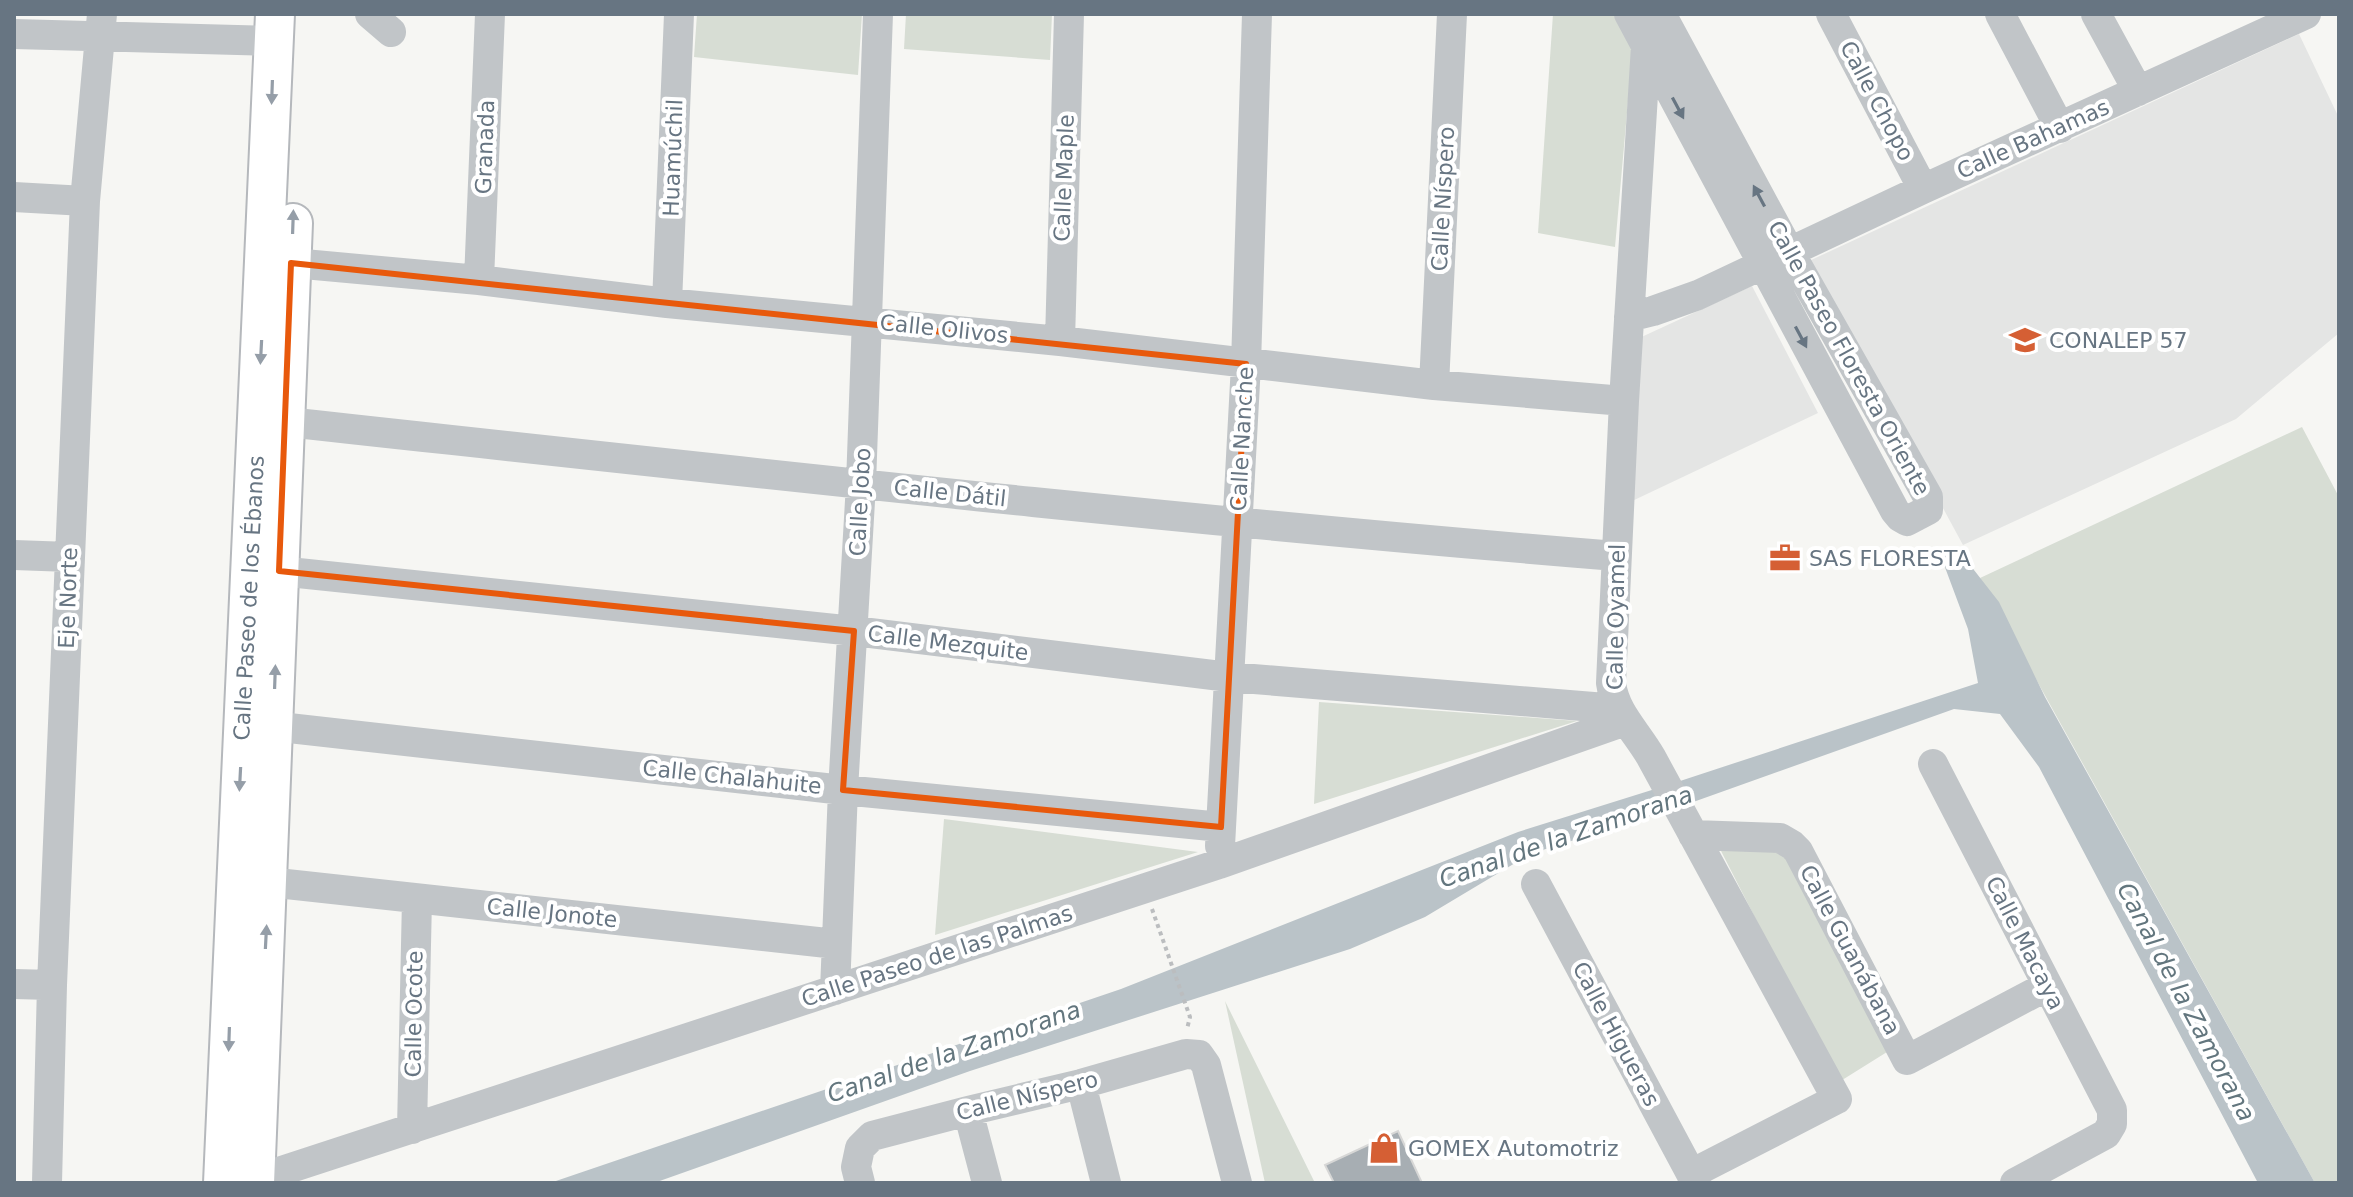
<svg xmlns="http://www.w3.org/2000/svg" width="2353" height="1197" font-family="'DejaVu Sans',sans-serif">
  <rect width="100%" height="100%" fill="#f6f6f3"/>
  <path fill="#e4e5e4" d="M2299,34l40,84v215l-103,86 -273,126 -154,-284z
    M1752,286l66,127 -188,89 5,-162z"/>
  <path fill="#d7ddd4" d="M697,14h165l-4,61 -164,-18z
    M906,14h146l-2,46 -146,-11z
    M1553,14h64l16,31 -18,202 -77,-14z
    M2302,427l37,70v686h-24l-335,-605z
    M1319,702l258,19 -263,83z
    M944,819l254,33 -263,83z
    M1720,849l69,3 98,200 -48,30z
    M1225,1001l90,182h-50z"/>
  <path fill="#bac3c8" d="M1956,547l43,55 46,95 270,486h-57l-219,-416 -39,-53 -46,-5 -272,97 -152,48 -105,63 -75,32 -380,122 -316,112h-104l571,-194 397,-157 153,-48 307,-101 -10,-54 -28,-75z"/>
  <path fill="#a7aeb3" stroke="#d7d7d6" stroke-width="2" d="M1398,1131l24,52h-88l-9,-18z"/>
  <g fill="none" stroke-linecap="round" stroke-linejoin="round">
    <defs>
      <path id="major" d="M223,1183l52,-1169
        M255,1183l38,-960"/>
    </defs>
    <use href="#major" stroke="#b5b8bc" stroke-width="42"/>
    <path stroke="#bbbdbf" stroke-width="4" stroke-dasharray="4 4" stroke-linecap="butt" d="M1152,909l38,108 -3,12"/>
    <path stroke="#c1c5c8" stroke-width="30" d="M370,14l21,18
      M1629,14l266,497 5,6 7,4 21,-11v-13l-139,-246 -128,-237
      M1831,14l92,175
      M2000,14l60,114
      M2096,14l42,77
      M1669,30l-23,16 -22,355 -13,282c4,30 25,48 40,74l186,342 -146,75
      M14,34l260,7
      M14,197l71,4
      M271,261l208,19 188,23 393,38 374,44 190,16
      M479,280l11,-266
      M667,303l12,-289
      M1629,317l24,-6 45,-16 225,-106 383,-175
      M1060,341l9,-327
      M1434,385l18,-371
      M286,422c443,48 886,98 1330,134
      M14,555l56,2
      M279,571l575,60 375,46 389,32
      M253,724l590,66 378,37
      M1933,764l179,346v14l-6,10 -91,49
      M1693,835l87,3 12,7 6,6 109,209 140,-74
      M1220,846l26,-482 11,-350
      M268,882l568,62
      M1536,884l160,299
      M14,984l38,1
      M835,990l8,-200 18,-306 17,-470
      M1081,1084l25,99
      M968,1111l19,72
      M412,1129l5,-230
      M47,1183l5,-198 33,-784 17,-187
      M245,1183l974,-319 406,-143
      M860,1183l-4,-16 4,-19 12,-12 96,-25 113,-27 105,-30 13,1 7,10 31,118"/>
    <use href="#major" stroke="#fff" stroke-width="38"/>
  </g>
  <defs><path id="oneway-solid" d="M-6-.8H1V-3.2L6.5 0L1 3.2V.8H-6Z" transform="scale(2)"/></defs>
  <g fill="#959ea8">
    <use href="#oneway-solid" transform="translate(272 92) rotate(92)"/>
    <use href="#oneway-solid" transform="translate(293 222) rotate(-88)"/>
    <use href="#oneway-solid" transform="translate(261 352) rotate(93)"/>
    <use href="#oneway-solid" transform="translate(275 677) rotate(-88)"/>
    <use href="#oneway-solid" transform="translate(240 779) rotate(93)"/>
    <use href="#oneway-solid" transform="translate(266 937) rotate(-87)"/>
    <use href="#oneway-solid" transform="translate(229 1039) rotate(92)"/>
  </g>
  <g fill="#677582">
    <use href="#oneway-solid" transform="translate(1678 108) rotate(62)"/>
    <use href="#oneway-solid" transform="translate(1759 196) rotate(-118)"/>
    <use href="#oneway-solid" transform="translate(1801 337) rotate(62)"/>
  </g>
  <path fill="none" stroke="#e8590c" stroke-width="6" stroke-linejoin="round" d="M291,263l955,101 -25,463 -378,-37 11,-159 -575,-60z"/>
  <defs>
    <symbol id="school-bare" viewBox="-9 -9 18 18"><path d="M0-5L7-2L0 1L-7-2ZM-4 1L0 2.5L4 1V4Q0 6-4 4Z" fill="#d55f34" stroke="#fff" stroke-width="2.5" paint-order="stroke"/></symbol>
    <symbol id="office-bare" viewBox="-9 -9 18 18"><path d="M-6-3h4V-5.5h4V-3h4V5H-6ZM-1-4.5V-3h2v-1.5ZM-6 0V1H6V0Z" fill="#d55f34" stroke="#fff" stroke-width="2.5" paint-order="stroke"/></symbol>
    <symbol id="shop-bare" viewBox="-9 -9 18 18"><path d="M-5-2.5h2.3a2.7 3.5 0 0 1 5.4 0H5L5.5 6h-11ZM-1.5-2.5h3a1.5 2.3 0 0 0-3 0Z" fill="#d55f34" stroke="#fff" stroke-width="2.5" paint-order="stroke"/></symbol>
  </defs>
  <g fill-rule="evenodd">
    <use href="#school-bare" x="2003" y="318" width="44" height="44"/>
    <use href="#office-bare" x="1763" y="536" width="44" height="44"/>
    <use href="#shop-bare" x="1362" y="1126" width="44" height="44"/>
  </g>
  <g text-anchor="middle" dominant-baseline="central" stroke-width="8" stroke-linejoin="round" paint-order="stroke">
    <g font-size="22" fill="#677582" stroke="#fff">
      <text transform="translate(1877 101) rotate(62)">Calle Chopo</text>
      <text transform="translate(2033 139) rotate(-24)">Calle Bahamas</text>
      <text transform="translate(485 147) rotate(-88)">Granada</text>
      <text transform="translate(673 158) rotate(-88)">Huamúchil</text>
      <text transform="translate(1064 178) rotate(-88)">Calle Maple</text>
      <text transform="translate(1443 199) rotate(-87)">Calle Níspero</text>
      <text transform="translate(944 329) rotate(6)">Calle Olivos</text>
      <text transform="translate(1849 358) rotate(61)">Calle Paseo Floresta Oriente</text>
      <text transform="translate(1242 439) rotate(-87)">Calle Nanche</text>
      <text transform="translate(950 493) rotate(6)">Calle Dátil</text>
      <text transform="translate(860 502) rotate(-87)">Calle Jobo</text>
      <text transform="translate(68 598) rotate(-88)">Eje Norte</text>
      <text transform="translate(249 598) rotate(-87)">Calle Paseo de los Ébanos</text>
      <text transform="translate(1616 617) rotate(-89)">Calle Oyamel</text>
      <text transform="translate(948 643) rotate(7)">Calle Mezquite</text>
      <text transform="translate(732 777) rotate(6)">Calle Chalahuite</text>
      <text transform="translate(552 913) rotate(6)">Calle Jonote</text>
      <text transform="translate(2025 943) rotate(63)">Calle Macaya</text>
      <text transform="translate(1850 950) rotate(62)">Calle Guanábana</text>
      <text transform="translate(937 956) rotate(-18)">Calle Paseo de las Palmas</text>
      <text transform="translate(414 1014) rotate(-89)">Calle Ocote</text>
      <text transform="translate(1616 1034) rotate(62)">Calle Higueras</text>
      <text transform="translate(1027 1096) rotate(-14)">Calle Níspero</text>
    </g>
    <g font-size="22" fill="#677582" stroke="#fff" text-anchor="start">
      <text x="2049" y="340">CONALEP 57</text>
      <text x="1809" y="558">SAS FLORESTA</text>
      <text x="1408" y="1148">GOMEX Automotriz</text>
    </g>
    <g font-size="24" font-style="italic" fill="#63767e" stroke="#fff">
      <text transform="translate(1566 837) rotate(-19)">Canal de la Zamorana</text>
      <text transform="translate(2186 1002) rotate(62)">Canal de la Zamorana</text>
      <text transform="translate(954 1052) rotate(-19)">Canal de la Zamorana</text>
    </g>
  </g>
  <rect width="2353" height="1197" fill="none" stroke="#677582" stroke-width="32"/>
</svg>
